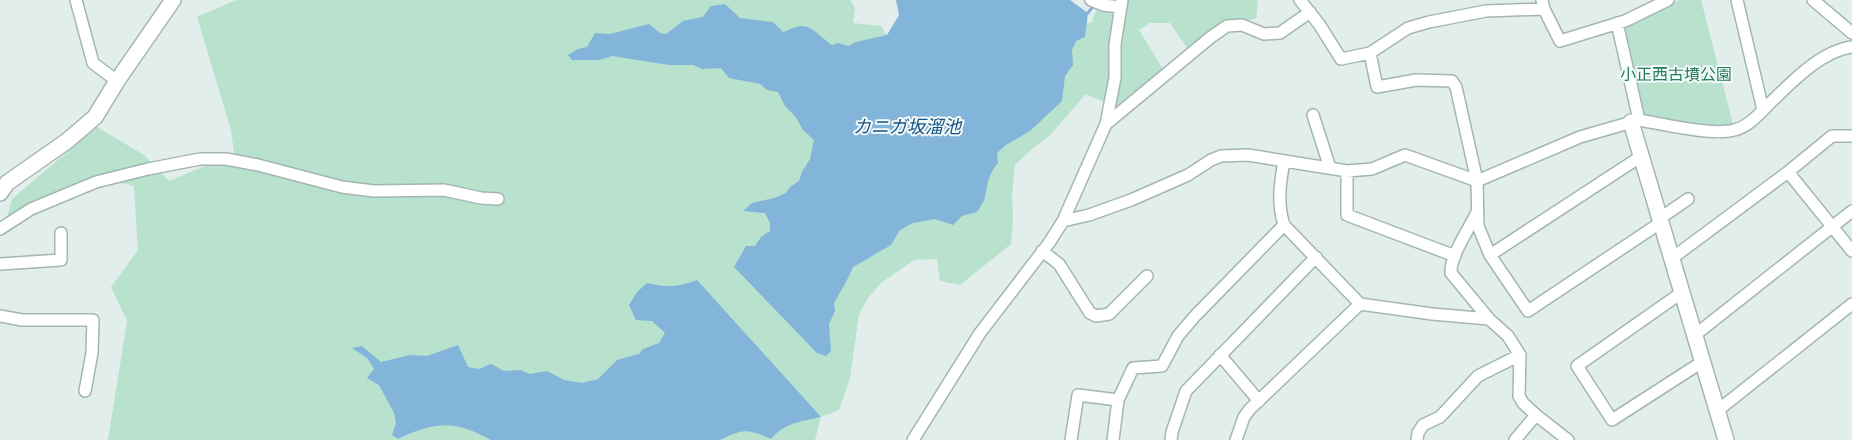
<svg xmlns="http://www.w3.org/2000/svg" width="1852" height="440" font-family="Arial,'Noto Sans JP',sans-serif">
  <rect width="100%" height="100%" fill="#e1eeeb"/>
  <path fill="#b8e1ce" d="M236,0h614l5,8 -2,15 28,3 6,9 204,-12 10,-23h157l-2,19 -13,2 -54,30 -19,-28h-20l-11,7 25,41 -46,37 -32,-14 -37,42 -18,14 -16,15 -3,30 1,27 -2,22 -51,41 -20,-4 -3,-22 -23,1 -33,23 -13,15 -9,16 -9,64 -11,32 -18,7 -6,23h-707l19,-119 -16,-34 27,-37 -4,-64 -40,-9 -88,44 6,-22 85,-72 47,28 25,26 65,-27 -3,-24 -34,-113z
    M1679,0h22l33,128 -13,1 -79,-15 -20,-84z"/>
  <path fill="#83b4d9" d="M896,0h174l18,13 -3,24 -9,4 -4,9 1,15 -8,11 -3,25 -32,30 -24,14 -9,8 1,10c-10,11 -10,20 -13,34 -1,5 -5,10 -8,15l-15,4 -9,9 -18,-6 -22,4 -13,7 -9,15 -38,22 -6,13 -13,23 1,8 -6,13 2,27 -5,5 -9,-3 -83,-86 12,-21h9l6,-9 9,-6v-8l-5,-10 -22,-2 9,-8 22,-5 12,-5 4,-6 9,-6 3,-9 8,-13 4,-19 -11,-10 -8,-14 -10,-10 -7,-14 -11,-2 -7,-6 -31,-6 -8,-10 -18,1 -10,-4h-24l-57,-9 -13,4h-27l-4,-5 10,-6 9,-2 8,-14 15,1 39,-10 11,9 6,1 17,-13 20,-4 8,-11 14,-2 15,14 33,4 10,10c6,-2 13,-6 19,-6 9,-1 22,14 30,19l6,-2 11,3 7,-4 31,-7 12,-20z
    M697,280l124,137c-19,4 -37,6 -50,22 -24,-10 -27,-11 -51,1h-229c-36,-20 -56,-19 -93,-1l-6,-4 4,-12 -2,-10 -15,-28 -12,-7 7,-9 -7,-11 -15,-10 10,-2 19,16 29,-7 17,1 31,-11 10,22 11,2 12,-5 13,7 17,-1 9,4 17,-3 17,9 18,3 16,-4 19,-19 22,-6 4,-5 16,-6 6,-10 -13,-12 -16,-1 -7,-15 8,-13 10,-9c20,5 31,4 50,-3z"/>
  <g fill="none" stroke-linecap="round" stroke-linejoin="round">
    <path stroke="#83b4d9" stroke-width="3" d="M1088,13l6,-8"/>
    <defs>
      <path id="minor" d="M76,0l17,63 24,18
        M1091,0l12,5 17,2
        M1300,0l19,24 22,35 29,-6 38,-25 21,-6 57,-11 58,-2
        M1542,0l2,9 16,32 65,-20 43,-21
        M1737,0l26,110
        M1813,0l39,33
        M1370,53l7,34 39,-7 36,1 4,6 21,94 1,45 12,29 38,56 132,-88
        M1313,115l17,53
        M1639,120c23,4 74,16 95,10 14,-3 24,-15 34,-25 22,-21 52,-54 84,-58
        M1106,124l105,-87 16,-11 15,-1 22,9 16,-1 30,-21
        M1284,161c-4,22 -7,42 0,64l76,79 72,10 57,5 19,17 12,19 -1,41 4,7 13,12 32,25
        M1347,171v44l108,41
        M1788,172l64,79
        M1476,214c-7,15 -26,42 -25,59l38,46
        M1659,219l29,-20
        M1063,221l26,-6 42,-15 57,-25 23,-15 10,-4 27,-1 99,16 25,-2 33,-14 72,26 103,-44 59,-17 -22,-97
        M0,229l31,-20 65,-27 52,-13 52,-10h26l32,6 84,22 32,4 70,-1 37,8 17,1
        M1042,251l17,13 31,49 6,3 13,-2 38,-38
        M1490,255l150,-98
        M1671,259l117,-87 44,-36h20
        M0,264l61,-4v-27
        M1681,293l-104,73 35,54 90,-58
        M0,316l22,4h71l-1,33 -7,38
        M1695,335l157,-124
        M1220,355l39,46
        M1717,411l135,-107
        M913,440l67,-107 69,-90 14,-22 43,-97 9,-46v-34l7,-44
        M1071,440l7,-45 40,5
        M1113,440l5,-40 15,-32 29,-2 16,-30 17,-20 89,-91
        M1171,440l1,-8 14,-41 130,-134
        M1236,440l8,-23 6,-8 110,-105
        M1417,440l1,-7 5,-8 17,-8 38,-41 42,-21
        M1515,440l21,-25"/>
      <path id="tertiary" d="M1631,122l95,318
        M0,193l7,-10 60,-42 28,-24 22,-36 56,-81"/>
    </defs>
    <use href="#minor" stroke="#a3b6b4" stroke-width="14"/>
    <use href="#tertiary" stroke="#a3b6b4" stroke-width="18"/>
    <use href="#minor" stroke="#fff" stroke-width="11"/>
    <use href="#tertiary" stroke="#fff" stroke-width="15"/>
  </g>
  <g text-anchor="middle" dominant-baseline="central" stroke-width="4" stroke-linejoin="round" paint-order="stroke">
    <g font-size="16" fill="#257c5e" stroke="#f2f9f8">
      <text x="1676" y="74">小正西古墳公園</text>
    </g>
    <g font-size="18" font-style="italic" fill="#135283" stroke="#f2f9f8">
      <text x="907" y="127">カニガ坂溜池</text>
    </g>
  </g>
</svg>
